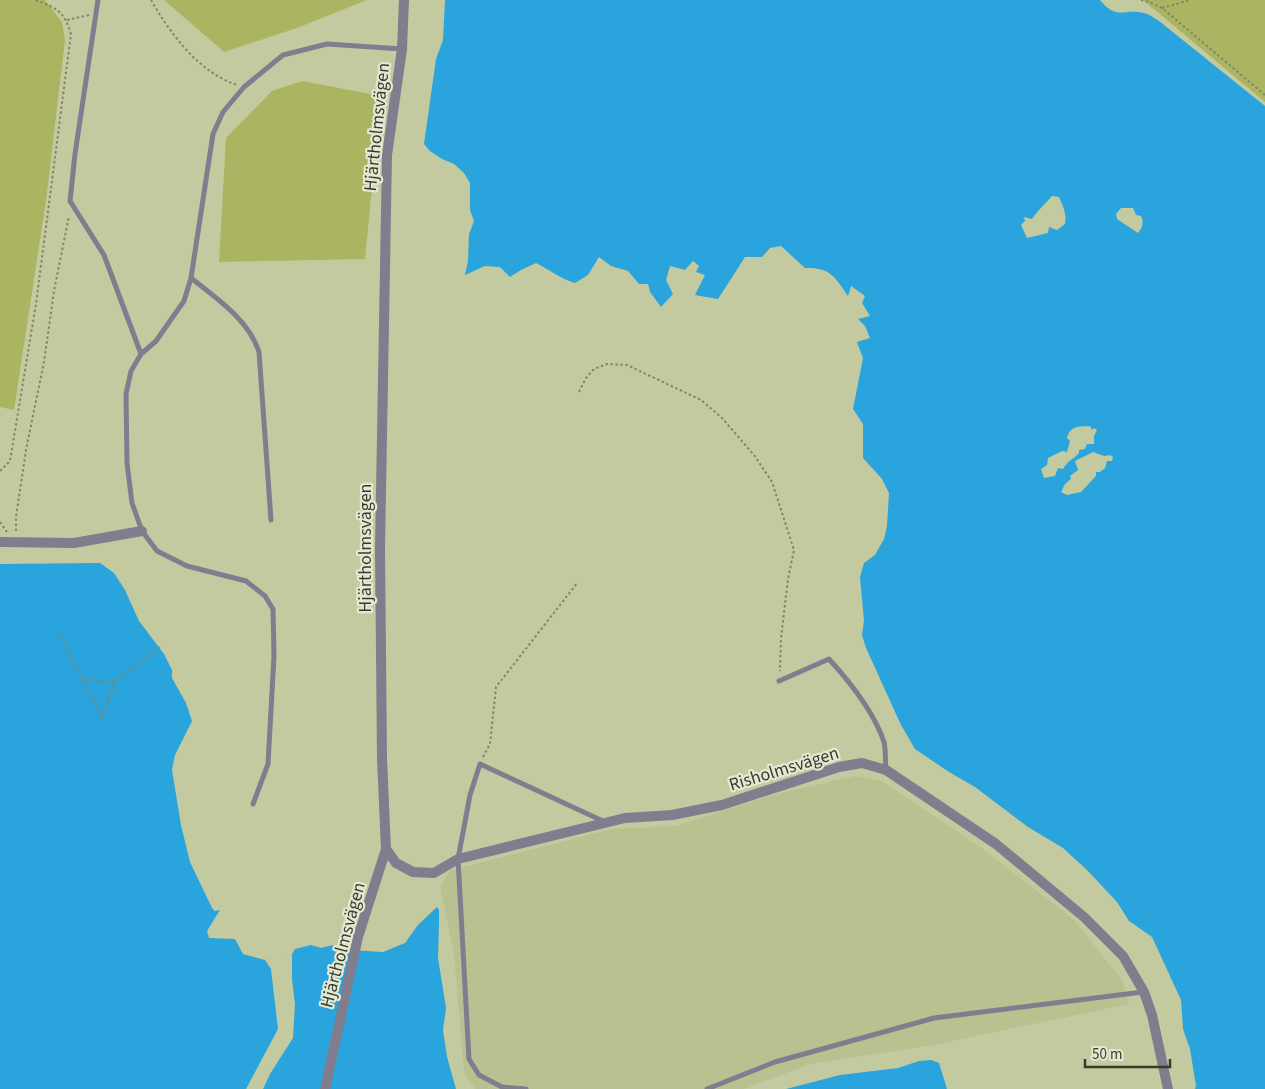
<svg xmlns="http://www.w3.org/2000/svg" width="1265" height="1089" font-family="'Source Sans 3',sans-serif">
  <rect width="100%" height="100%" fill="#c3caa0"/>
  <path fill="#bac190" d="M855,776l27,5 105,71 87,68 48,60 7,24 -195,41 -124,19 -66,25h-269l-11,-17 -10,-117 -14,-69 11,-16 161,-41 64,-3 101,-32z"/>
  <path fill="#abb561" d="M0,0h45l17,22 3,18 -19,161 -32,209 -14,-3z
    M164,0h203l-70,28 -73,24z
    M1143,0h122v102z
    M302,81l79,15 -16,163 -146,3 7,-124 46,-47z"/>
  <path fill="#2aa4dd" fill-rule="evenodd" d="M445,0h655c17,21 24,8 44,13 5,1 10,5 15,8l106,85v983h-70l1,-3 -6,-37 -7,-20 -2,-29 -29,-63 -23,-16 -12,-19 -30,-32 -24,-22 -35,-21 -53,-40 -26,-15 -34,-23 -14,-24 -35,-77 -4,-13 2,-14 -4,-44 4,-14 11,-8 9,-16 3,-13 2,-33 -7,-14 -19,-21v-34l-10,-15 10,-51 -6,-16 13,-4 -5,-12 -7,-7 12,-3 -8,-13 3,-7 -14,-10 -3,10c-13,-19 -18,-29 -43,-28l-24,-22 -11,2 -8,9h-17l-27,42 -23,-4 10,-20 -9,-3 3,-6 -6,-5 -8,9 -15,-4 -4,14 7,14 -12,13 -11,-15 -2,-8h-9l-11,-13 -17,-5 -12,-9 -11,18 -13,8c-14,-4 -25,-13 -39,-20l-15,7 -11,7 -10,-10 -15,-1 -20,9 3,-14 1,-27 5,-13 -4,-11v-27l-6,-10 -10,-9 -12,-5 -12,-8 -6,-7 12,-85 7,-19zM1052,196l7,1c4,9 8,17 6,27l-8,6 -8,-3 -1,6 -21,5 -6,-13 4,-4 -1,-4 8,2c6,-9 13,-15 20,-23zM1121,208h12l3,7 5,1c3,7 2,11 -3,17l-21,-14 -1,-5zM1090,426l2,4 2,-2 3,2 -3,6v8h-7l-2,5 -6,1v3c-6,7 -11,7 -16,16l-5,-1 -3,8 -11,2 -3,-9 6,-4 1,-7 14,-7 5,1 3,-11 -3,-3c4,-13 11,-11 23,-12zM1093,452l11,4 6,-1 3,2 -1,4h-5l-2,7 -5,4h-4v4l-15,16 -14,3 -6,-3 4,-8 6,-5 -1,-3 8,-6 -3,-9z
    M100,563l14,10 11,17 14,31 25,33 8,16v8l14,25 6,18 -17,34 -3,15 9,55 9,37 22,46 3,3 5,-1 -13,21 2,7 26,1 8,15 22,6 15,-2 12,-4 3,-5 16,-4 10,3 12,-3 18,5 32,2 22,-9 13,-18 19,-18 2,3v12l-1,36 8,50 -3,22 4,27 9,32h-456v-525z
    M931,1060l8,3 8,26h-161l54,-14 58,-7 21,-7z"/>
  <path fill="#c3caa0" d="M292,954v25l3,25 -2,34 -23,36 -7,15h-17l32,-60 -7,-60 -6,-9z"/>
  <g fill="none" stroke-linecap="round" stroke-linejoin="round">
    <path stroke="#828668" stroke-width="2" stroke-dasharray="2.5 2.5" stroke-linecap="butt" d="M151,0c19,33 47,72 86,85
      M1141,0l8,2 13,6 103,87
      M1162,8l28,-8
      M67,20l22,-5
      M579,392l7,-14 8,-9 13,-5 20,1 74,35 21,18 32,37 18,27 22,68 -6,29 -7,59 -1,33
      M0,471l10,-10 26,-157 35,-270c-7,-23 -14,-26 -36,-34
      M0,522l7,10
      M16,531v-14l10,-67 18,-88 10,-71 15,-75
      M59,634l43,84
      M82,680l32,2
      M102,718l12,-36 46,-35
      M483,757l7,-13 6,-57 82,-105"/>
    <path stroke="#807d8e" stroke-width="5" d="M98,0l-23,154 -5,47 34,54 37,99
      M191,278c25,20 58,42 68,74l12,168
      M779,681l50,-22c21,23 45,53 55,83 2,8 1,19 2,28
      M253,804l15,-40 6,-108 -1,-47 -8,-13 -19,-15 -59,-15 -30,-15 -15,-20 -10,-28 -5,-40 -1,-69 5,-23 10,-17 15,-13 28,-40 7,-23 22,-144 10,-22 21,-25 39,-32 44,-11 75,5
      M526,1089l-24,-2 -23,-12 -10,-16 -11,-200 12,-64 10,-31 125,58
      M707,1089l68,-27 159,-44 209,-26"/>
    <path stroke="#807d8e" stroke-width="10" d="M0,542l74,1 68,-12
      M386,849l10,14 17,9 21,1 24,-14 167,-41 47,-3 50,-10 117,-38 23,-4 24,7 110,74 88,73 39,39 21,36 8,23 16,74
      M358,937l28,-88 -4,-90 -2,-211 7,-393 15,-106 2,-49"/>
    <path stroke="#807d8e" stroke-width="10" d="M325,1089l33,-152"/>
  </g>
  <g text-anchor="middle" dominant-baseline="central" stroke-width="4.5" stroke-linejoin="round" paint-order="stroke">
    <g font-size="18" fill="#393b2a" stroke="#e4e8d3">
      <text transform="translate(377 127) rotate(-84)">Hjärtholmsvägen</text>
      <text transform="translate(365 548) rotate(-90)">Hjärtholmsvägen</text>
      <text transform="translate(784 769) rotate(-17)">Risholmsvägen</text>
      <text transform="translate(343 945) rotate(-75)">Hjärtholmsvägen</text>
    </g>
  </g>
  <path d="M1085 1059v8h85v-8" fill="none" stroke="#393b2a" stroke-width="2.5"/>
  <text x="1092" y="1059" font-size="15" fill="#393b2a" stroke="#e4e8d3" stroke-width="4" paint-order="stroke">50 m</text>
</svg>
